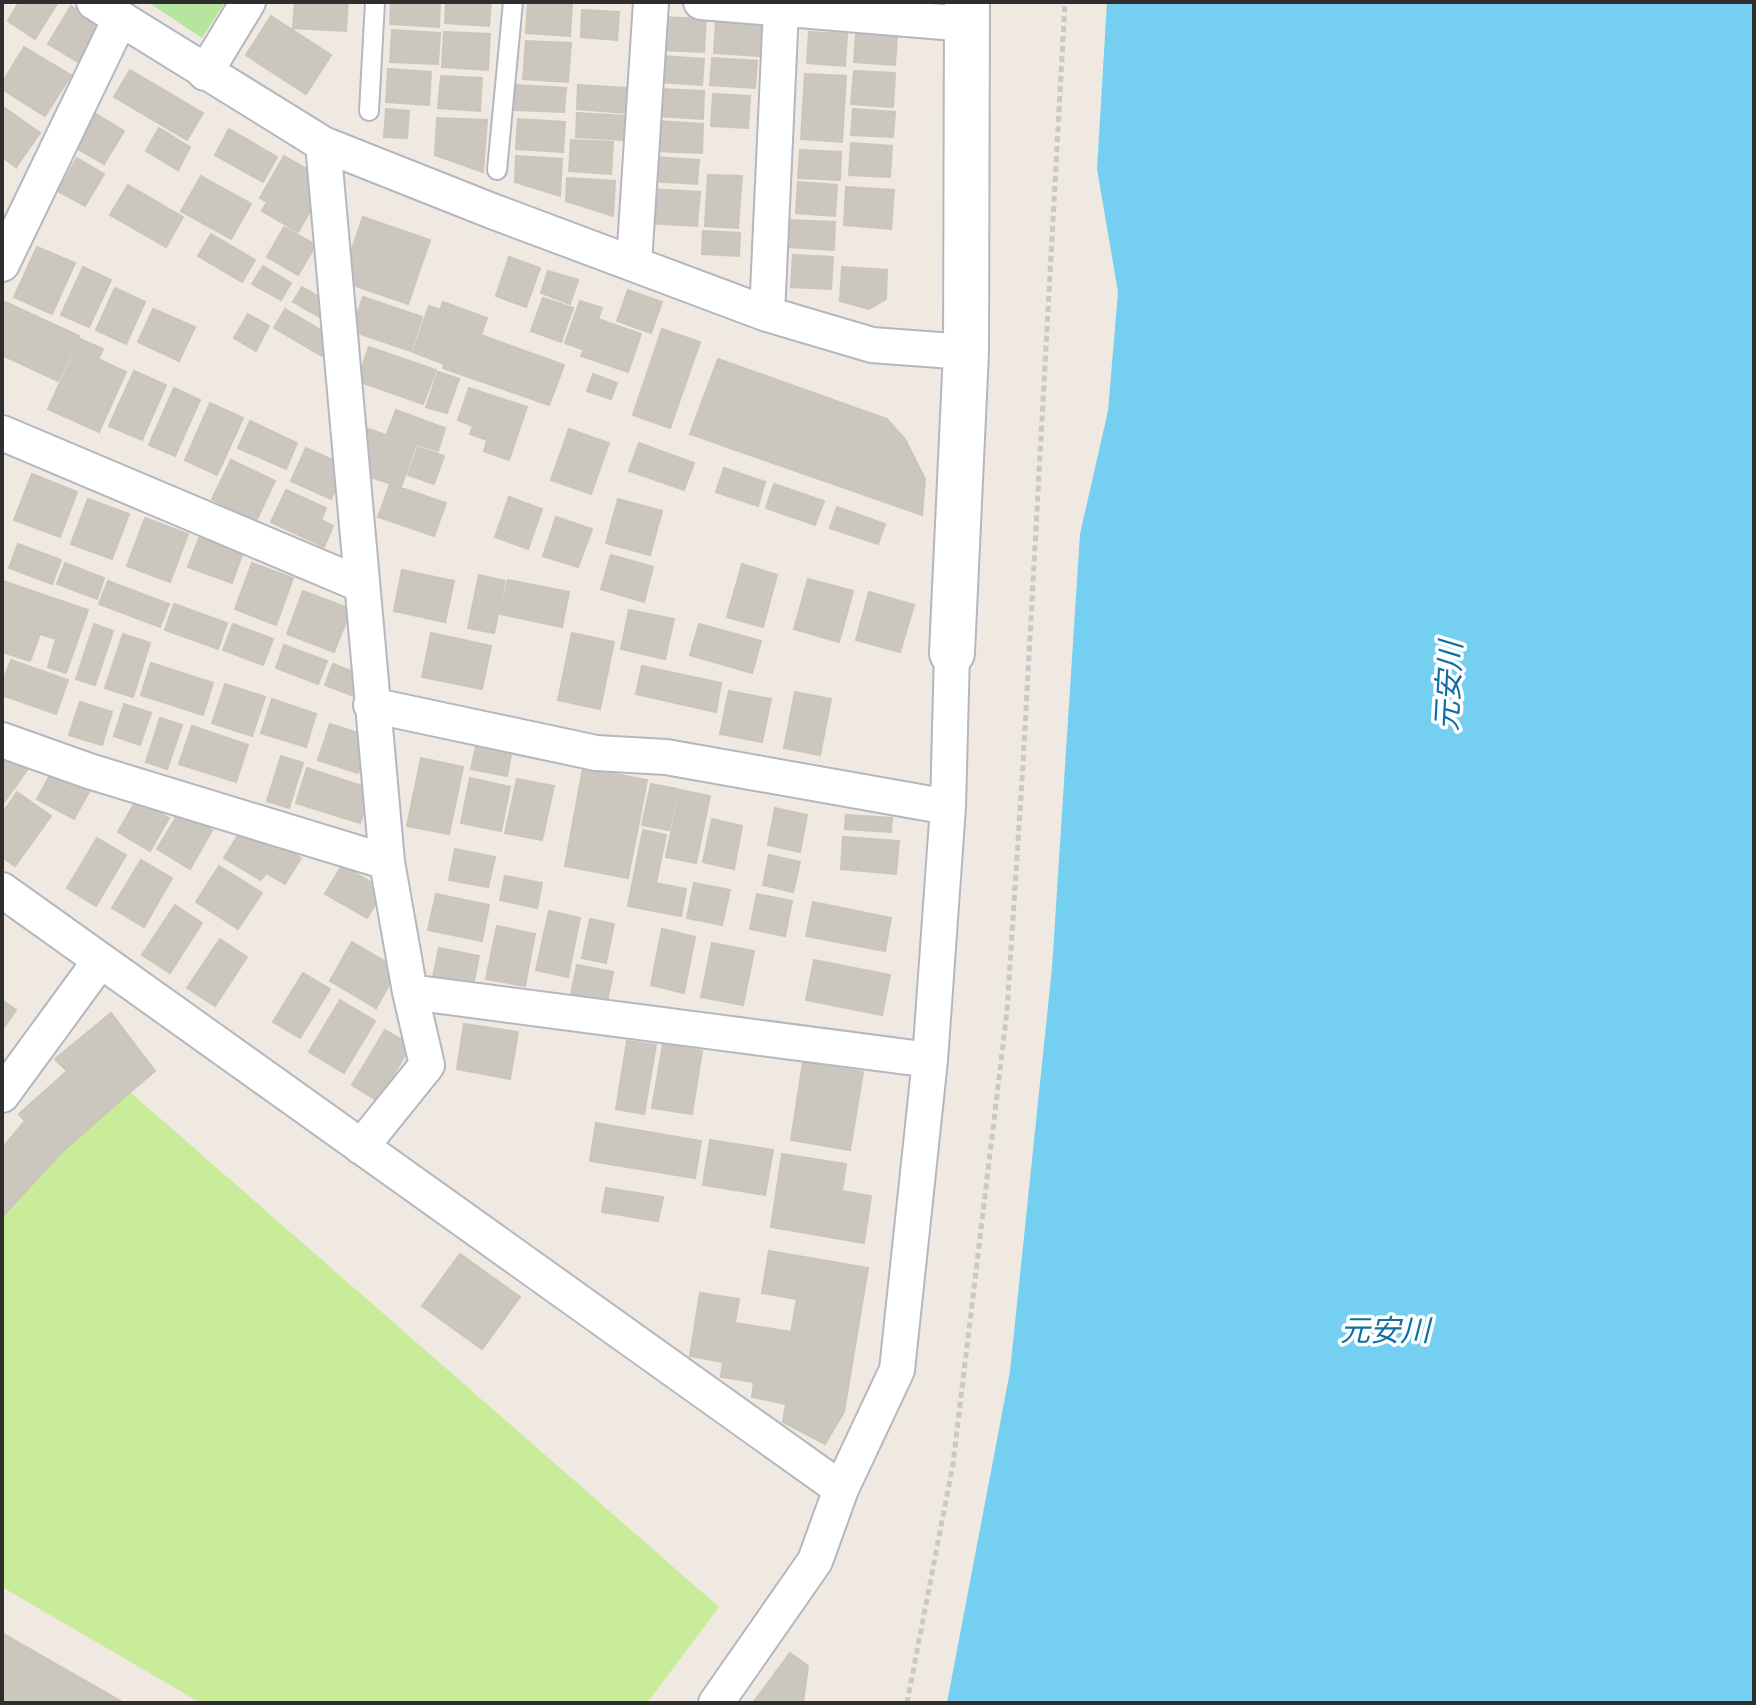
<svg xmlns="http://www.w3.org/2000/svg" width="1756" height="1705" font-family="Lato,'Noto Sans JP',sans-serif">
  <rect width="100%" height="100%" fill="#efe9e1"/>
  <path fill="#b6e59e" d="M148,2h77l-23,36z"/>
  <path fill="#c9ec9a" d="M130,1092l589,515 -72,96h-446l-199,-116v-370l60,-65z"/>
  <path fill="#75cff0" d="M1107,2h647v1701h-807l63,-332 42,-403 28,-434 28,-123 10,-119 -21,-123z"/>
  <path fill="#cbc7bf" stroke="#cbc5ba" stroke-width="2" d="M19,2h39l-23,37 -27,-18z
    M295,2h53l-2,29 -53,-3z
    M391,2h49l-1,25 -49,-3z
    M446,2h45l-2,24 -44,-3z
    M528,2l44,3 -2,31 -44,-3z
    M71,6l35,21 -23,38 -35,-21z
    M582,10l37,2 -2,28 -36,-3z
    M271,16l60,39 -25,39 -60,-39z
    M662,17l44,2 -2,33 -45,-2z
    M716,20l46,3 -3,33 -45,-3z
    M392,30l48,3 -2,31 -48,-2z
    M444,32l46,2 -2,36 -46,-3z
    M809,32l38,2 -2,32 -38,-3z
    M856,34l41,3 -2,28 -41,-3z
    M526,41l45,2 -3,39 -45,-3z
    M24,47l47,28 -26,41 -43,-27v-6z
    M661,56l43,3 -2,26 -43,-3z
    M712,58l45,3 -2,27 -45,-3z
    M388,69l43,3 -2,33 -43,-3z
    M130,70l73,43 -16,27 -73,-43z
    M854,71l41,2 -2,34 -42,-3z
    M805,74l41,2 -4,66 -41,-3z
    M441,76l41,2 -2,33 -42,-3z
    M516,85l50,3 -2,24 -50,-2z
    M578,85l49,3 -2,25 -48,-4z
    M659,89l45,2 -1,28 -46,-3z
    M713,94l37,2 -2,32 -37,-2z
    M2,106l38,27 -24,34 -14,-10z
    M386,109l23,2 -2,27 -23,-1z
    M853,109l42,3 -2,25 -42,-2z
    M577,113l49,3 -2,24 -48,-3z
    M96,114l28,17 -20,33 -28,-16z
    M437,118l50,2 -4,52 -48,-17z
    M518,119l47,3 -2,30 -47,-3z
    M657,121l46,3 -1,29 -47,-2z
    M159,128l31,19 -12,23 -32,-19z
    M229,129l48,28 -14,25 -48,-27z
    M571,140l42,2 -2,32 -42,-3z
    M851,143l41,3 -2,31 -41,-2z
    M800,150l41,2 -1,28 -42,-2z
    M284,156l35,20 1,17 -22,39 -36,-21 5,-9 -7,-4z
    M516,156l46,3 -2,37 -45,-14z
    M652,157l47,3 -2,24 -46,-3z
    M77,158l27,16 -19,32 -27,-15z
    M708,175l34,1 -4,52 -33,-2z
    M201,176l50,28 -20,35 -50,-28z
    M567,178l48,3 -2,35 -47,-15z
    M798,182l39,3 -2,31 -39,-3z
    M128,185l55,32 -17,30 -56,-32z
    M846,187l48,3 -3,39 -47,-4z
    M649,189l51,3 -3,34 -50,-3z
    M363,217l67,23 -22,64 -67,-23z
    M788,220l47,2 -1,28 -47,-3z
    M284,227l32,18 -18,30 -31,-18z
    M703,231l37,2 -1,23 -37,-2z
    M211,234l44,26 -13,22 -44,-26z
    M37,247l38,16 -23,51 -38,-17z
    M793,255l40,2 -2,32 -40,-2z
    M509,257l31,11 -14,39 -30,-11z
    M263,266l28,17 -10,17 -29,-16z
    M83,267l28,13 -22,47 -28,-12z
    M842,267l45,3 -1,29 -17,10 -29,-8z
    M548,271l30,9 -8,24 -29,-11z
    M302,287l30,17 -9,15 -30,-17z
    M115,288l30,14 -19,42 -30,-14z
    M628,290l34,12 -11,31 -34,-12z
    M363,297l59,20 -11,34 -59,-20z
    M543,298l30,10 -12,34 -30,-11z
    M580,301l22,7 -4,11 43,15 -13,38 -47,-16 3,-6 -19,-7z
    M5,302l74,34 -21,45 -56,-26v-46z
    M443,302l44,16 -6,17 83,30 -15,40 -106,-37 1,-4 -31,-12 16,-46 11,4z
    M153,309l42,18 -16,34 -41,-19z
    M285,309l48,28 -11,19 -48,-28z
    M248,314l21,12 -13,25 -22,-13z
    M662,329l38,13 -30,86 -37,-13z
    M80,339l23,10 -5,10 28,13 -27,60 -51,-23z
    M369,347l67,23 -13,34 -66,-23z
    M718,359l169,60 18,20 20,40 -3,36 -232,-81z
    M134,371l32,14 -24,55 -33,-14z
    M438,372l21,7 -12,34 -21,-6z
    M593,374l24,9 -6,16 -24,-8z
    M174,388l26,12 -25,56 -26,-11z
    M469,388l58,19 -18,53 -25,-9 3,-11 -17,-6 3,-8 -15,-6z
    M210,403l33,15 -26,57 -32,-15z
    M396,410l49,18 -7,23 -51,-17z
    M250,421l47,22 -11,26 -48,-21z
    M365,428l51,17 -15,42 -43,-14z
    M569,429l40,14 -18,51 -40,-14z
    M639,443l55,20 -10,27 -55,-19z
    M418,447l26,9 -10,28 -26,-9z
    M306,448l40,18 -15,33 -40,-18z
    M231,460l44,21 -19,40 -44,-22z
    M724,468l41,14 -7,24 -42,-14z
    M32,474l45,18 -17,45 -46,-17z
    M390,484l56,19 -12,33 -56,-19z
    M774,484l50,17 -9,24 -49,-17z
    M286,490l40,18 -5,12 12,6 -9,21 -53,-25z
    M509,497l33,12 -14,40 -33,-12z
    M88,499l41,15 -17,45 -41,-15z
    M618,499l44,12 -12,44 -44,-12z
    M837,507l48,17 -7,20 -48,-16z
    M556,517l36,12 -14,38 -35,-11z
    M145,518l43,16 -18,48 -43,-16z
    M200,536l43,16 -11,31 -44,-16z
    M18,544l43,16 -9,24 -43,-16z
    M611,555l42,12 -9,35 -43,-13z
    M65,563l39,15 -7,21 -40,-15z
    M252,563l41,15 -17,47 -41,-16z
    M742,564l35,11 -14,52 -36,-10z
    M402,570l52,11 -9,41 -51,-11z
    M479,575l26,6 -11,52 -26,-5z
    M808,579l45,12 -14,51 -45,-13z
    M508,580l61,12 -7,35 -62,-13z
    M3,581l85,29 -22,63 -18,-6 8,-28 -16,-5 -10,27 -28,-9z
    M108,581l61,23 -9,23 -61,-23z
    M303,591l48,18 -17,43 -47,-18z
    M869,592l45,13 -14,47 -44,-12z
    M174,604l53,19 -9,26 -53,-19z
    M629,610l45,9 -9,40 -44,-10z
    M94,624l19,7 -18,54 -19,-6z
    M233,624l40,15 -10,26 -40,-15z
    M699,624l62,17 -9,32 -62,-18z
    M431,633l60,13 -9,43 -60,-12z
    M572,633l42,9 -14,67 -42,-9z
    M123,634l27,9 -17,54 -28,-9z
    M284,645l43,16 -9,23 -42,-16z
    M11,660l57,20 -12,34 -54,-19v-11z
    M151,663l62,20 -10,32 -62,-20z
    M333,664l34,13 -8,21 -34,-13z
    M642,666l79,17 -5,29 -80,-18z
    M225,684l40,13 -13,39 -40,-13z
    M729,691l42,8 -9,43 -42,-8z
    M795,692l36,7 -11,56 -36,-7z
    M272,699l44,15 -10,33 -45,-14z
    M80,702l32,10 -10,33 -33,-10z
    M124,704l27,9 -11,32 -26,-9z
    M160,718l22,7 -15,44 -21,-7z
    M330,724l40,13 -12,36 -40,-13z
    M192,726l56,19 -12,37 -57,-18z
    M477,742l35,7 -5,27 -36,-7z
    M2,746l28,20 -28,39z
    M281,756l22,7 -14,45 -22,-7z
    M421,758l42,9 -14,67 -42,-8z
    M307,768l64,21 -11,34 -64,-20z
    M583,768l64,12 -19,98 -63,-12z
    M53,770l37,20 -16,29 -37,-20z
    M470,778l40,9 -9,44 -40,-8z
    M517,779l37,7 -12,54 -37,-7z
    M651,784l27,5 -9,41 -27,-5z
    M680,790l30,6 -14,67 -30,-6z
    M17,792l34,24 -36,50 -13,-9v-43z
    M137,799l32,19 -19,33 -32,-19z
    M775,808l32,7 -7,37 -32,-7z
    M180,811l32,19 -22,39 -33,-20z
    M846,815l46,3 -1,14 -46,-3z
    M712,819l30,7 -8,43 -31,-7z
    M241,830l24,14 3,-5 33,19 -16,26 -19,-11 -5,7 -37,-22z
    M643,830l23,5 -10,48 30,6 -5,27 -53,-10z
    M843,837l56,4 -3,33 -55,-5z
    M97,838l29,17 -30,51 -29,-18z
    M455,849l40,8 -7,30 -39,-7z
    M769,855l31,7 -7,30 -30,-7z
    M141,860l31,18 -28,49 -32,-19z
    M342,865l42,25 -17,28 -42,-24z
    M219,866l43,27 -24,36 -42,-27z
    M505,876l37,7 -5,25 -37,-8z
    M694,883l36,7 -8,35 -35,-7z
    M436,894l53,11 -7,36 -54,-11z
    M757,894l35,7 -7,35 -35,-7z
    M813,902l78,16 -6,33 -79,-15z
    M175,905l27,18 -32,50 -28,-18z
    M549,911l31,7 -12,59 -32,-7z
    M590,919l24,5 -8,39 -24,-5z
    M497,926l38,8 -10,52 -39,-7z
    M662,929l33,8 -11,56 -33,-8z
    M220,939l27,18 -32,49 -28,-18z
    M352,942l46,27 -22,39 -46,-27z
    M712,943l42,8 -11,54 -42,-8z
    M439,948l40,8 -6,29 -40,-8z
    M814,960l76,15 -8,40 -76,-15z
    M577,965l36,7 -6,30 -36,-7z
    M303,973l27,16 -30,49 -27,-16z
    M2,1000l14,10 -14,20z
    M340,1000l35,21 -31,52 -35,-21z
    M111,1013l44,58 -25,21 -35,-46 -28,25 -12,-12z
    M464,1024l54,8 -8,47 -53,-10z
    M385,1030l26,15 -33,56 -26,-16z
    M627,1041l29,4 -12,69 -28,-5z
    M663,1044l39,7 -10,63 -40,-6z
    M95,1046l35,46 -68,60 -60,65v-69l23,-27 -6,-7z
    M803,1062l60,10 -13,78 -59,-10z
    M596,1123l105,18 -6,37 -105,-17z
    M710,1140l63,10 -8,45 -62,-10z
    M782,1154l64,10 -4,27 29,5 -7,47 -93,-16z
    M606,1188l57,9 -5,24 -56,-9z
    M769,1251l99,17 -24,144 -19,32 -42,-22 3,-18 -34,-7 2,-15 -33,-5 2,-15 -33,-6 10,-63 39,6 -4,24 56,9 6,-33 -35,-6z
    M460,1254l60,43 -38,52 -60,-43z
    M2,1633l122,70h-122z
    M790,1653l18,13 -5,37h-50z"/>
  <g fill="none" stroke-linecap="round" stroke-linejoin="round">
    <defs>
      <path id="service" d="M369,111l6,-109
        M497,170l16,-168"/>
      <path id="minor" d="M94,2l229,142 169,67 275,103 105,31 94,7
        M701,2l266,22
        M205,73l43,-71
        M323,144l64,718 23,130 17,73 -66,82
        M634,263l17,-261
        M2,264l118,-245
        M767,314l14,-305
        M2,433l360,152
        M371,705l225,48 70,4 282,50
        M2,740l87,31 298,91
        M2,890l839,599
        M410,992l520,68
        M2,1095l98,-134
        M716,1703l99,-142 26,-72 56,-119 33,-310 18,-253 4,-154"/>
      <path id="tertiary" d="M952,653l14,-301 1,-350"/>
    </defs>
    <use href="#service" stroke="#b4b7c1" stroke-width="22"/>
    <use href="#minor" stroke="#b4b7c1" stroke-width="38"/>
    <use href="#tertiary" stroke="#b4b7c1" stroke-width="48"/>
    <path stroke="#c9c9c9" stroke-width="5" stroke-dasharray="6 4" stroke-linecap="butt" d="M907,1703l46,-239 54,-453 16,-247 42,-762"/>
    <use href="#service" stroke="#fff" stroke-width="18"/>
    <use href="#minor" stroke="#fff" stroke-width="34"/>
    <use href="#tertiary" stroke="#fff" stroke-width="44"/>
  </g>
  <g text-anchor="middle" dominant-baseline="central" stroke-width="7" stroke-linejoin="round" paint-order="stroke">
    <g font-size="30" font-style="italic" fill="#0d6fa3" stroke="#fff">
      <text transform="translate(1447 686) rotate(-87)">元安川</text>
      <text x="1385" y="1329">元安川</text>
    </g>
  </g>
  <rect width="1756" height="1705" fill="none" stroke="#2e2e2e" stroke-width="8"/>
</svg>
